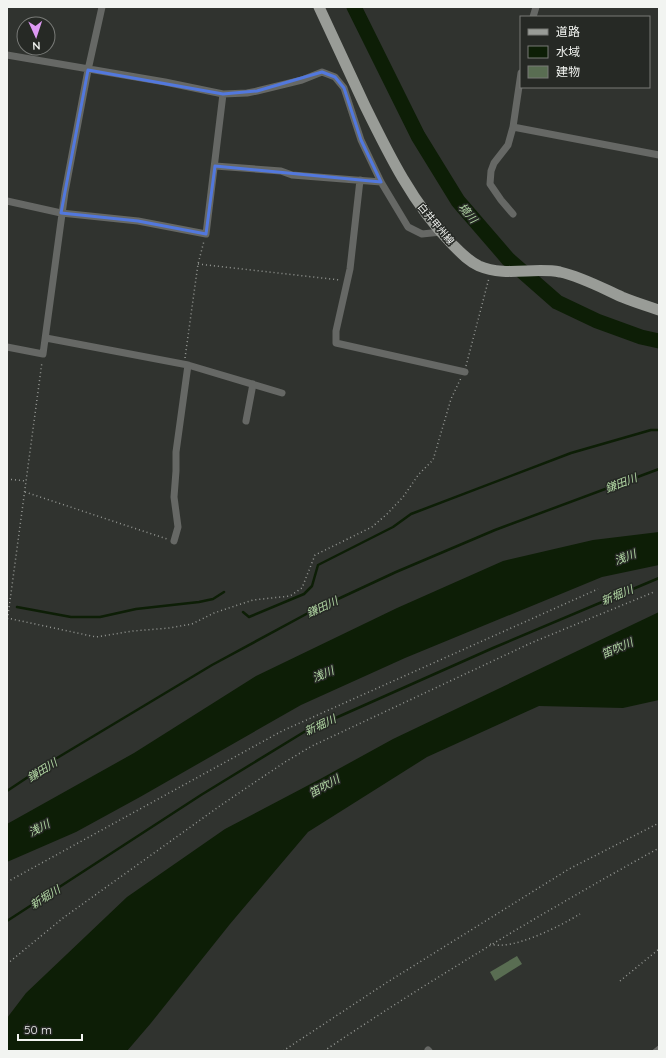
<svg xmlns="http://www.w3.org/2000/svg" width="666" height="1058" font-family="Quicksand,'Noto Sans JP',sans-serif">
  <rect width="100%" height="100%" fill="#30332f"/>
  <path fill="#0d1e06" d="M659,532v33l-57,12 -197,81 -104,47 -161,92 -64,35 -69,30v-38l127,-71 122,-77 141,-68 106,-47 90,-21z
    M659,612v88l-36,8 -84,-2 -112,51 -119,75 -78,92 -79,99 -24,28h-120v-33l19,-25 101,-96 98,-68 97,-51 71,-39z"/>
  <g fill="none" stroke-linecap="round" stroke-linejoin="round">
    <path stroke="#0d1e06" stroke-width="2.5" d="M17,607l54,10h29l36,-8 63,-7 14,-3 11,-7
      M243,612l6,5 55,-23 8,-8 6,-21 75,-38 18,-13 160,-61 80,-23h8
      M7,791l45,-30 160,-96 98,-53 86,-40 99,-42 164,-61
      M7,921l194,-126 103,-63 189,-84 166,-70"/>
    <path stroke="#0d1e06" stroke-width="15" d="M354,7l64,129 40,65 50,58 49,43 40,19 44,16 18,4"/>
  </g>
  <path fill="#596d52" d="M517,956l5,8 -27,17 -5,-9z"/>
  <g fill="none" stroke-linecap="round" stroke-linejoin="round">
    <path stroke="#969995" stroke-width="1.5" stroke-dasharray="1 3" stroke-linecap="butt" d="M198,264l142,16
      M185,358l13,-94 6,-23
      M466,366l23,-88
      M7,479l19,2
      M25,492l142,47
      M7,618l89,19 37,-6 36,-3 23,-4 22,-11 39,-13 37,-4 12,-8 13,-33 57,-28 15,-13 16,-17 16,-23 14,-14 18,-61 10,-21
      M7,623l35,-261
      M7,882l275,-151 316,-142
      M490,944c23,7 70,-18 90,-30
      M7,964l56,-46 161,-115 61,-41 27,-16 219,-103 123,-51
      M620,981l39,-32
      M283,1051l103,-68 183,-114 90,-46
      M324,1051c109,-73 221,-140 335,-203"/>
    <path stroke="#666865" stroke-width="3.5" d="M654,1051l5,-4"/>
    <path stroke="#666865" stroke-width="7" d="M533,17l3,-10
      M7,55l158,27 58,12 24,-1 10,-2 45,-11 20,-8 13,5 9,11 17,52 20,42 27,45 14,7 19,-2
      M513,127l146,28
      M215,166l66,5 11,4 89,7
      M360,180l-10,89 -14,62v12l129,29
      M7,201l54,12 77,8 68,13 17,-140
      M513,214l-12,-14 -11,-16 1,-13 3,-8 14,-18 5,-18 8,-54
      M46,338l142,27 94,28
      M7,347l36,7 22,-162 23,-122 14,-63
      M246,421l7,-37
      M174,541l4,-14 -4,-30 2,-26v-19l12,-87
      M428,1050l1,1"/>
    <path stroke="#999c97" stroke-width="11" d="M319,7c15,33 31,66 46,99 24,49 48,98 86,137 9,9 17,18 28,23 26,11 55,1 81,6 22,5 42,16 62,25 12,5 25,9 37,13"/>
  </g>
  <path fill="none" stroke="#5278de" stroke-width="3" stroke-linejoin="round" d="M88,70l135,24 34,-3 65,-19 13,5 9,11 17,52 20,42 -166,-16 -9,68 -68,-13 -77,-8z"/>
  <g text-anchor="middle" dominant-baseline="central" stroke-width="3" stroke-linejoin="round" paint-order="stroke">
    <g font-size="10" fill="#f2f4f1" stroke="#262925">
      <text transform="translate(436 224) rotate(50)">白井甲州線</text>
    </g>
    <g font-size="11" font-style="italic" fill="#b2d7a4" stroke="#262925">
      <text transform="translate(468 213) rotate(50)">境川</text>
      <text transform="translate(621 483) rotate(-21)">鎌田川</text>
      <text transform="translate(625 557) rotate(-21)">浅川</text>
      <text transform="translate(617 595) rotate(-23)">新堀川</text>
      <text transform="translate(322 607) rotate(-25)">鎌田川</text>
      <text transform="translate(617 648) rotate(-24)">笛吹川</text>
      <text transform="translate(323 674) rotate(-23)">浅川</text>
      <text transform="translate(320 725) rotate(-25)">新堀川</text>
      <text transform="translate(42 770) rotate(-32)">鎌田川</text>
      <text transform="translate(324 786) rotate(-29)">笛吹川</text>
      <text transform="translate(39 828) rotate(-27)">浅川</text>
      <text transform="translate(45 897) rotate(-32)">新堀川</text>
    </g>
  </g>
  <rect width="666" height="1058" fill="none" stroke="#f2f4f1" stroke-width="16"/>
  <rect x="520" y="16" width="130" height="72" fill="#262925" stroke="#787a77"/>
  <rect x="528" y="29" width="20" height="6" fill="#999c97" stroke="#787a77"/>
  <text x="556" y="36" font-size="12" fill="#f2f4f1">道路</text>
  <rect x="528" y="46" width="20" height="12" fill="#0d1e06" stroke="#787a77"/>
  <text x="556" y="56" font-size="12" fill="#f2f4f1">水域</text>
  <rect x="528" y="66" width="20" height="12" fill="#596d52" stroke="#787a77"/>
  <text x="556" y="76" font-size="12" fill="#f2f4f1">建物</text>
  <g transform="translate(36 36) rotate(177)"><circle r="19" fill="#262925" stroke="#787a77"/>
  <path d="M0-3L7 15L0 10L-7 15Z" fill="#dd99f3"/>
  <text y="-6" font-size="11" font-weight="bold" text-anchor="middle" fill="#f2f4f1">N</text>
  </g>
  <path d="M18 1034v6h64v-6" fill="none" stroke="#f2f4f1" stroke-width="2"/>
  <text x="24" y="1034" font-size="12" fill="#f2f4f1" stroke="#262925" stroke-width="3" paint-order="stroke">50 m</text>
</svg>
